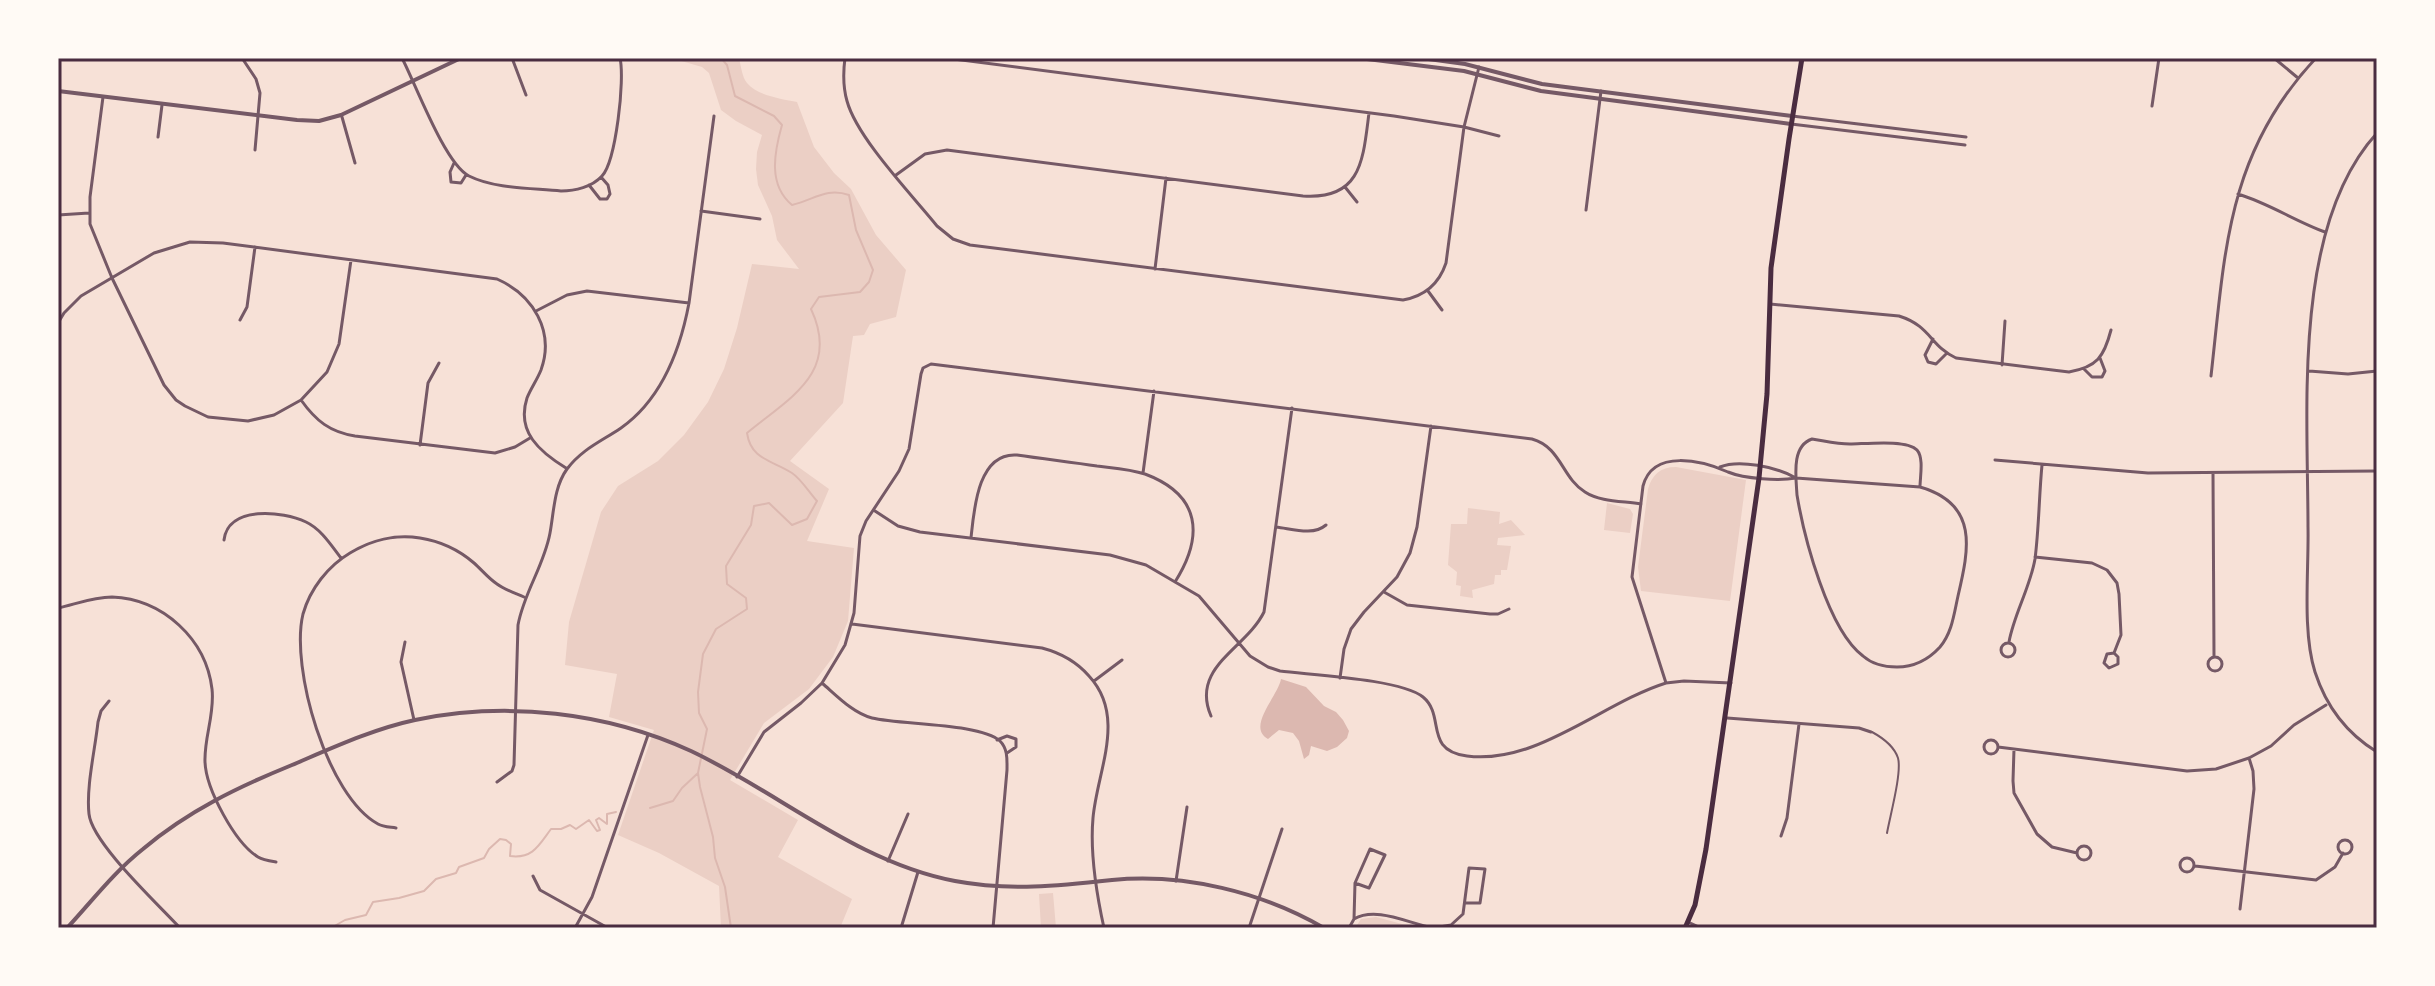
<svg xmlns="http://www.w3.org/2000/svg" width="2435" height="986" font-family="Montserrat,sans-serif">
  <rect width="100%" height="100%" fill="#f7e1d7"/>
  <path fill="#ebcfc5" d="M671,58h68c2,8 3,19 8,25 11,13 35,16 50,19l17,45 20,26 17,16 25,46 30,35 -10,47 -26,7 -6,11 -11,1 -10,67 -53,58 39,28 -22,52 47,7 -6,73 -15,36 -24,32 -45,34 -34,57 68,40 -20,37 74,42 -12,29h-119l-2,-42 -60,-33 -41,-18 36,-105 -45,-13 8,-43 -52,-9 4,-43 32,-110 17,-26 40,-25 26,-26 24,-33 16,-33 13,-41 15,-64 47,5 -22,-29 -5,-24 -14,-31 -2,-16 1,-17 5,-17 -26,-14 -15,-11 -12,-37 -7,-6z
    M1676,467l70,13 -16,121 -89,-10 -3,-24 10,-78c4,-14 12,-22 28,-22z
    M1607,503l23,6 3,5 -3,19 -26,-3z
    M1468,508l32,4 -1,12 12,-4 14,15 -27,3 -1,7 14,1 -4,24h-6v5h-6l-1,9 -22,6 1,8 -13,-2 1,-10 -5,-1 1,-13 -9,-7 3,-41h16z
    M1053,893l3,35h-15l-2,-34z
    M1376,917l41,11h-62l6,-9z"/>
  <path fill="#dcb8b0" d="M1281,679l25,8 18,19 12,6 7,8 6,11 -2,7 -10,9 -10,4 -16,-5 -2,9 -5,4 -5,-18 -6,-8 -14,-3 -11,9c-22,-12 10,-43 13,-60z"/>
  <g fill="none" stroke-linecap="round" stroke-linejoin="round">
    <path stroke="#dcb8b0" stroke-width="2" d="M721,58l6,7 8,31 39,20 8,9c-8,28 -14,60 10,80 22,-5 34,-18 57,-10l7,35 17,40 -4,12 -9,10 -41,5 -8,12c30,64 -22,89 -64,124 4,27 25,27 45,40 9,6 17,19 25,28l-10,18 -15,6 -23,-22 -15,3 -3,19 -25,41 1,18 19,14 1,11 -31,20 -13,25 -5,38 1,21 8,16 -9,44 2,14 13,50 2,21 10,29 6,41
      M650,808l23,-7 9,-13 16,-15
      M331,928l14,-8 21,-5 7,-13 26,-4 25,-7 12,-12 20,-6 3,-6 25,-9 5,-9 11,-10 6,1 5,4 -1,12c23,3 29,-11 41,-27h10l9,-4 6,4 13,-9 8,11 3,-1 -4,-10 3,-2 8,6v-10l9,-2"/>
    <path stroke="#755966" stroke-width="2" d="M1872,732c11,6 22,14 26,26 4,15 -8,58 -11,75"/>
    <path stroke="#755966" stroke-width="3" d="M242,58l14,21 4,14 -5,57
      M402,58c14,27 43,106 67,118 26,13 63,12 92,15 14,0 31,-4 41,-15 14,-15 23,-97 18,-118
      M512,58l14,37
      M845,58c-2,15 -2,29 2,43 10,37 65,94 90,125l16,13 17,6 433,55c22,-4 36,-16 43,-37l18,-136 15,-60
      M946,58l448,58 70,11 35,9
      M2274,58l24,20
      M103,97l-13,100v27l22,54 52,107 12,15 9,6 23,11 40,4 26,-6 27,-15 26,-28 12,-28 12,-84
      M2152,106l7,-48
      M1792,116l174,21
      M342,117l13,46
      M1791,124l174,21
      M2377,133c-85,93 -69,275 -69,394 1,43 -6,104 7,145 11,34 31,61 62,80
      M158,137l4,-32
      M454,163l-4,9 1,10 10,1 5,-8
      M896,175l29,-21 22,-4 356,46c59,4 60,-37 66,-83
      M589,185l11,14h7l3,-5 -2,-9 -7,-8
      M1345,187l12,15
      M2238,194c30,9 57,27 87,38
      M1586,210l15,-119
      M701,211l59,8
      M58,215l31,-2
      M1155,269l11,-91
      M1428,291l14,19
      M1770,304l129,12c32,10 31,30 57,42l113,14c28,-5 35,-15 42,-42
      M536,311l31,-16 20,-4 102,12
      M240,320l7,-13 8,-60
      M58,323l6,-10 17,-17 73,-43 36,-11 33,1 274,36c36,16 58,52 44,91 -4,10 -10,18 -14,28 -11,34 13,54 39,70
      M1933,339l-8,16 3,7 8,2 10,-10
      M2002,365l3,-44
      M2084,369l8,8h10l3,-6 -5,-13
      M2309,371l39,3 29,-3
      M2211,376c14,-123 15,-222 105,-318
      M301,400c15,21 29,32 54,36l140,17 20,-6 15,-9
      M420,445l8,-62 11,-20
      M1995,460l153,13 229,-2
      M1720,467c19,-8 56,0 74,10
      M1143,473l11,-82
      M2213,473l1,183
      M875,511l23,15 22,6 190,23 36,10 53,31 51,60 18,11 12,4c31,4 121,8 143,26 23,19 0,53 44,59 70,9 135,-53 199,-73l18,-2 47,2
      M1276,527c17,2 37,9 50,-2
      M971,538c3,-29 7,-86 46,-83 27,4 53,7 80,11 16,2 33,3 48,8 56,21 59,62 30,108
      M224,540c4,-35 59,-29 82,-18 15,7 25,23 35,36
      M2035,557l57,6 15,7 10,13 2,11 2,41 -7,18 -7,1 -3,9 5,5 9,-4v-7l-4,-4
      M1384,592l23,13 83,9h8l11,-5
      M58,608c18,-4 35,-11 54,-11 51,2 94,42 100,92 3,25 -8,48 -7,73 1,27 30,81 53,95 5,3 12,4 18,5
      M852,624l190,24c19,5 34,13 47,28 38,41 8,95 4,142 -3,33 4,78 11,110
      M405,642l-4,20 13,58
      M2009,642c5,-28 21,-54 26,-83 4,-31 4,-63 7,-94
      M2001 650a7 7 0 1 1 14 0a7 7 0 1 1-14 0Z
      M2208 664a7 7 0 1 1 14 0a7 7 0 1 1-14 0Z
      M1340,678l4,-29 7,-20 13,-17 33,-35 13,-24 7,-26 14,-101
      M1094,681l28,-21
      M822,683c15,13 31,30 50,35 29,7 108,5 128,23 8,8 7,19 7,29l-14,158
      M1666,683l-34,-106 11,-91c10,-38 60,-25 85,-14 17,7 51,9 68,6l124,9c59,17 49,62 38,109 -4,18 -6,37 -18,51 -11,12 -26,20 -43,20 -12,0 -25,-3 -34,-11 -35,-26 -59,-119 -66,-161 -1,-18 -6,-49 15,-56 13,2 25,5 38,5 14,0 57,-5 67,6 7,8 3,27 3,37
      M109,701l-8,10 -3,11c-3,28 -12,65 -9,92 3,29 69,90 91,114
      M1211,716c-21,-49 35,-67 53,-104l28,-204
      M1727,718l132,10 12,4
      M1984 747a7 7 0 1 1 14 0a7 7 0 1 1-14 0Z
      M997,740l10,-4 9,3v8l-9,6
      M1998,747l189,24 29,-2 33,-11 22,-12 23,-21 32,-20
      M2014,749l-1,32 1,12 23,41 15,13 25,6
      M737,777l27,-45 37,-29 21,-20 23,-38 9,-32 6,-77 6,-15 33,-50 10,-22 12,-75 2,-6 8,-4 601,75c29,8 30,39 53,53 15,10 38,9 56,12
      M497,782l15,-11 2,-6 4,-140c6,-33 26,-59 32,-92 4,-22 4,-46 17,-64 15,-20 35,-28 54,-41 41,-29 59,-77 68,-125l25,-187
      M396,828c-6,-1 -13,-1 -18,-4 -51,-28 -88,-156 -75,-210 7,-25 25,-48 47,-61 21,-13 46,-19 70,-15 19,3 39,12 54,25 8,7 14,15 23,21 8,6 18,9 27,13
      M1781,836l6,-18 12,-94
      M2338 847a7 7 0 1 1 14 0a7 7 0 1 1-14 0Z
      M2077 853a7 7 0 1 1 14 0a7 7 0 1 1-14 0Z
      M2180 865a7 7 0 1 1 14 0a7 7 0 1 1-14 0Z
      M888,861l20,-47
      M2195,866l121,14 19,-13 8,-14
      M533,876l7,14 68,38
      M1176,881l11,-74
      M2240,909l14,-120 -1,-18 -4,-13
      M1354,919c23,-13 55,5 80,9
      M1688,922l13,6
      M575,928l17,-31 56,-162
      M901,928l17,-56
      M1249,928l33,-99
      M1349,928l5,-9 1,-36 15,-34 15,6 -16,33 -14,-5
      M1434,928l17,-3 12,-11 6,-46 16,1 -5,34h-15"/>
    <path stroke="#755966" stroke-width="4" d="M1359,58l105,13 77,20 250,33
      M1421,58l44,6 77,20 250,32
      M58,91l239,29 22,1 22,-6 120,-57
      M67,928c25,-27 47,-56 76,-79 45,-38 95,-62 149,-84 40,-17 81,-36 123,-45 92,-19 191,-8 276,31 89,42 165,111 264,130 53,10 104,5 157,-1 72,-7 150,12 212,48"/>
    <path stroke="#4a2c40" stroke-width="5" d="M1685,928l10,-23 11,-56 53,-371 8,-84 4,-126 18,-129 13,-81"/>
  </g>
  <rect width="2435" height="986" fill="none" stroke="#fffaf5" stroke-width="120"/>
  <rect x="60" y="60" width="2315" height="866" fill="none" stroke="#4a2c40" stroke-width="3"/>
</svg>
